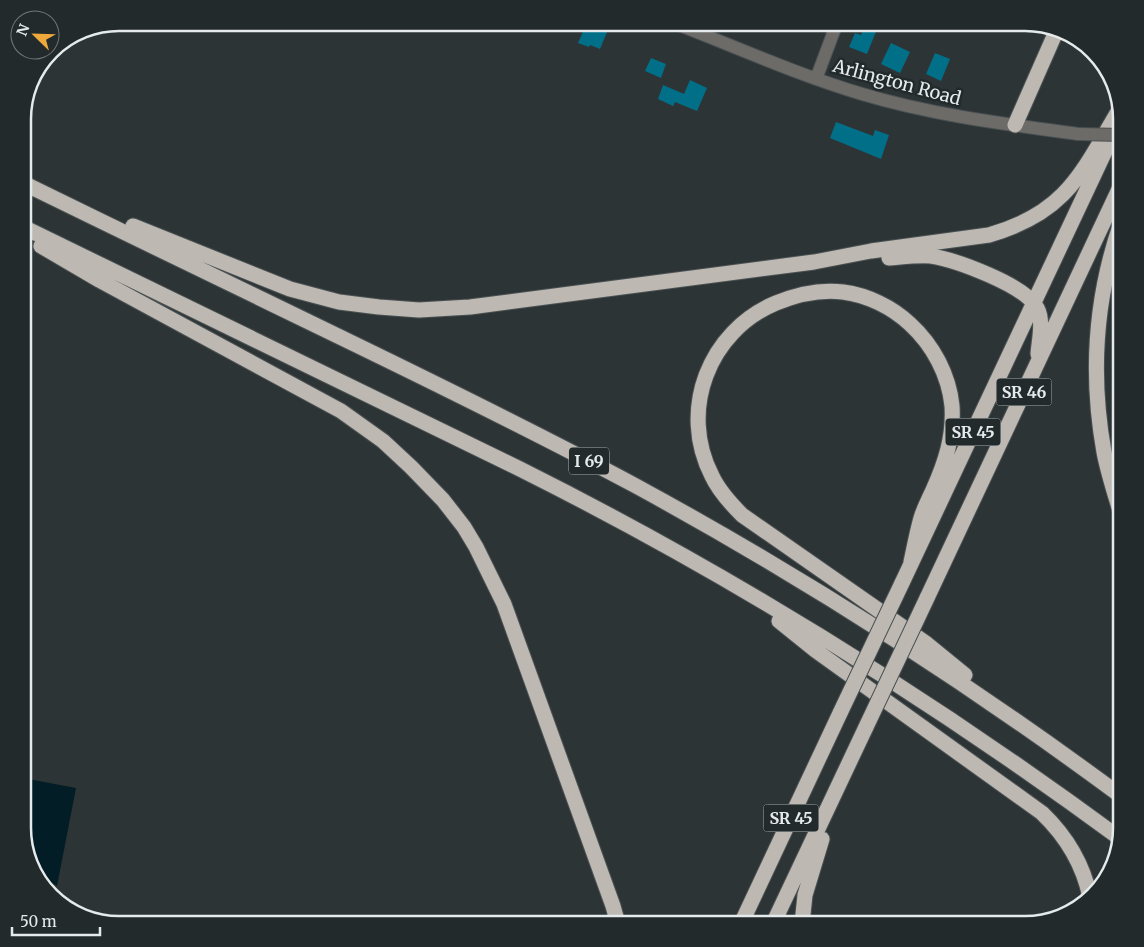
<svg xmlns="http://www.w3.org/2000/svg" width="1144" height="947" font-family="Merriweather,serif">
  <rect width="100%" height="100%" fill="#2d3436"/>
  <path fill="#021d25" d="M23,778l53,10 -19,98 -25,-16 -9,-37z"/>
  <path fill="#026f89" d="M590,23l12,5 -1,2 6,2 -7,17 -10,-4 -1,2 -11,-4 8,-18 3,1z
    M865,24l12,5 -10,25 -18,-7 6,-14 6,2z
    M891,43l19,9 -10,21 -19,-9z
    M935,53l15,6 -9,22 -15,-7z
    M651,58l15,6 -5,14 -16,-7z
    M690,80l17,8 -10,23 -22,-9 -2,4 -15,-7 5,-14 21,9z
    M836,122l37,14 2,-6 14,5 -8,24 -51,-21z"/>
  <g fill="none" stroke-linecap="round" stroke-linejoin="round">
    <defs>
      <path id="minor" d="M674,23c62,24 124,52 188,71 70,21 143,30 216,40
        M816,79l21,-56"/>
      <path id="highway" d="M1015,125l40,-91
        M23,183c106,52 212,103 319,155 99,48 197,96 294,148 169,92 331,196 485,310
        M133,226l157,63 49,13 40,5 40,3 51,-3 344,-45 57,-11 118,-16c77,-22 92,-61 130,-125
        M23,227l497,242c210,105 409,229 598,368
        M41,246l58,34 242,131 42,30 28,26 32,33 21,27 12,20 28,57 109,302 5,18
        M889,258c13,-1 28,-3 42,-2 25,4 94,29 106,52 7,13 2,32 1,46
        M1121,514c-6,-20 -13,-41 -17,-62 -14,-78 -9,-154 17,-229
        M911,562c3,-14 6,-30 10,-44 3,-10 8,-19 12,-28 12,-27 21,-53 19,-84 -3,-31 -19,-61 -42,-82 -18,-17 -43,-29 -67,-32 -24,-3 -45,2 -67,11 -67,28 -98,107 -64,173 7,15 18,27 30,39l185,129 38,31
        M902,583l206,-438
        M927,598l194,-413
        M779,621l36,29 227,163c24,23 41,51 48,84
        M741,924l100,-213
        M773,924l93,-197
        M802,924l3,-29 17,-56"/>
    </defs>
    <use href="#minor" stroke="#4a5153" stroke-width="14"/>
    <use href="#highway" stroke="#4a5153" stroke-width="17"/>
    <use href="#minor" stroke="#6d6b68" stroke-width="12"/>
    <use href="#highway" stroke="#bdb8b2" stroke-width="15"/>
    <defs>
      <path id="minor-bridge" d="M1078,134l43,1"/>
      <path id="highway-bridge" d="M841,711l61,-128
        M866,727l61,-129"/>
    </defs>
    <use href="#minor-bridge" stroke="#4a5153" stroke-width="14" stroke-linecap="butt"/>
    <use href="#highway-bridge" stroke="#4a5153" stroke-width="17" stroke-linecap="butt"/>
    <use href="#minor-bridge" stroke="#6d6b68" stroke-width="12"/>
    <use href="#highway-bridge" stroke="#bdb8b2" stroke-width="15"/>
  </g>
  <g text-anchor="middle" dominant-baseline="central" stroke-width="5" stroke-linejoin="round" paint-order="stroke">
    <g fill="#232a2c" stroke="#abb0b2" stroke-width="1">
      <rect x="996.5" y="378.5" width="55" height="27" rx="4"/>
      <rect x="945.5" y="418.5" width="55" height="27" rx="4"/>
      <rect x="569" y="447.5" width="40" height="27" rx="4"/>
      <rect x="763.5" y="804.5" width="55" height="27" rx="4"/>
    </g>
    <g font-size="16" font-weight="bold" fill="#e5eaeb">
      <text x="1024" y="392">SR 46</text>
      <text x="973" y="432">SR 45</text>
      <text x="589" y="461">I 69</text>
      <text x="791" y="818">SR 45</text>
    </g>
    <g font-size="18" fill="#e5eaeb" stroke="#232a2c">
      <text transform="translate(897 82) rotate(15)">Arlington Road</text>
    </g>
  </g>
  <path d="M0 0H1144V947H0ZM119 31H1025A88 88 0 0 1 1113 119V828A88 88 0 0 1 1025 916H119A88 88 0 0 1 31 828V119A88 88 0 0 1 119 31Z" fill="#232a2c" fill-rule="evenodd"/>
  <path fill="none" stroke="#e5eaeb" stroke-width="2.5" d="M119 31H1025A88 88 0 0 1 1113 119V828A88 88 0 0 1 1025 916H119A88 88 0 0 1 31 828V119A88 88 0 0 1 119 31Z"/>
  <g transform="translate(35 35) rotate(293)"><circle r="24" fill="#232a2c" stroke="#717778"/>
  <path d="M0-4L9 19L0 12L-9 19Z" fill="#eea83c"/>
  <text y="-8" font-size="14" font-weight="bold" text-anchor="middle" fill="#e5eaeb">N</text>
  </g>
  <path d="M12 927v8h88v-8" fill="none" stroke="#e5eaeb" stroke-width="2.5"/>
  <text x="20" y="927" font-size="15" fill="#e5eaeb" stroke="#232a2c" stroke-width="4" paint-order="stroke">50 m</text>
</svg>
